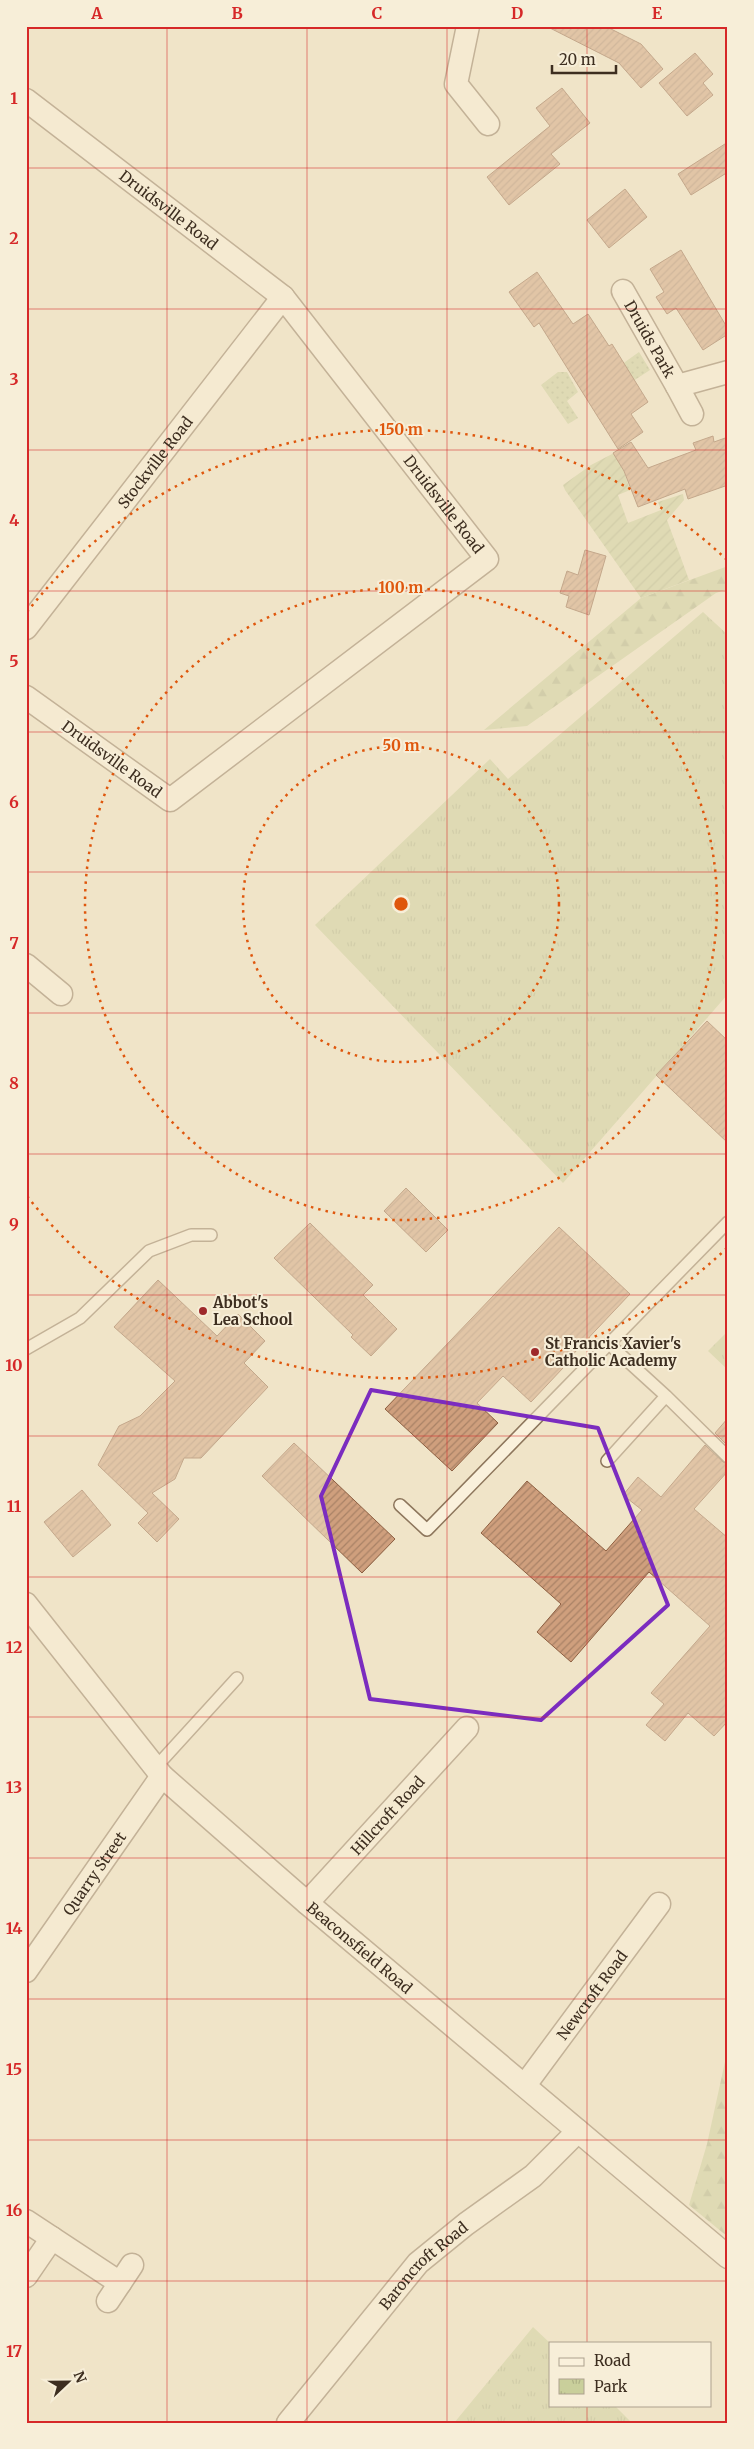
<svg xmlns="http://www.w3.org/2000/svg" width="754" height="2449" font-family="Merriweather,serif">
  <defs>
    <pattern id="grass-dots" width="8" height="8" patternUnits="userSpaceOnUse" patternTransform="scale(1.25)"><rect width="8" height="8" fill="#c9cf9b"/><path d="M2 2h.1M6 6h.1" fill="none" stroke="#aeb285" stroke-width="1.8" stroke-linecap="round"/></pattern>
    <pattern id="forest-firs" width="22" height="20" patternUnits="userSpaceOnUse" patternTransform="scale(1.25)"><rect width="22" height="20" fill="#c9cf9b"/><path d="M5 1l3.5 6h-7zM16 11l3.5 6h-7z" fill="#aeb285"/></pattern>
    <pattern id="park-tufts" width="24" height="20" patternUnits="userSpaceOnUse" patternTransform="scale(1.25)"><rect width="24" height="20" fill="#c9cf9b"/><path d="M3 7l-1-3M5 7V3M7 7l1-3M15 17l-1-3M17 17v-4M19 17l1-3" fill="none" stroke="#aeb285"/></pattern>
    <pattern id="garden-furrows" width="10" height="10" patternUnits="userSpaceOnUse" patternTransform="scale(1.25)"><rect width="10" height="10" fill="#c9cf9b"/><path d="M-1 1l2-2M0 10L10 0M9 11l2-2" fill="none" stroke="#aeb285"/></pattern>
    <pattern id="building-hatch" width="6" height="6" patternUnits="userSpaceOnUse" patternTransform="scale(1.25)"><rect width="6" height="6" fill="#cf9f7d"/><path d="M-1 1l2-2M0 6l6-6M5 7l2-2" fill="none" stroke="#a98266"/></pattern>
  </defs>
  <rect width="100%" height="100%" fill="#f0e4c8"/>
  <path fill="url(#grass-dots)" d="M639,352l11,18 -29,19 -10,-17z
    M558,372h9l11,20 -11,9 11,17 -10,6 -27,-39z"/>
  <path fill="url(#forest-firs)" d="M728,566v23l-12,4 -189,133 -43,4 157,-132z
    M728,2048v189l-39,-32 18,-61z"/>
  <path fill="url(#park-tufts)" d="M703,612l25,23v359l-165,189 -248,-258 175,-166 18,20z
    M728,1331v39l-20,-19z
    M533,2327l17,16v62h64l18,18h-178z"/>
  <path fill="url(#garden-furrows)" d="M614,453l10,18 6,19 -12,5 10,28 33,-13 -3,-8 25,-8 1,6 -17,20 22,60 -48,18 -76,-108 -2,-5 28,-20z"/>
  <path fill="url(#building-hatch)" stroke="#8d5f41" d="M546,26h59l36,18 22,25 -22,19 -22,-25z
    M695,53l18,21 -10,9 10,12 -26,21 -28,-33z
    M562,88l28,35 -39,31 9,10 -51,41 -22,-28 63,-51 -14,-18z
    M728,142v30l-37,23 -13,-21z
    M625,189l22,28 -38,31 -22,-28z
    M681,250l47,79v5l-25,16 -27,-42 -9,6 -11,-17 8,-5 -14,-23z
    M537,272l36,52 15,-10 21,32 3,-2 36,58 -17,12 12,18 -25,17 -79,-126 -5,4 -25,-35z
    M713,436l1,6 14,-5v48l-40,14 -3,-10 -47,18 -14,-36 -11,-18 18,-11 17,26 48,-18 -3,-7z
    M585,550l21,6 -17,59 -23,-8 3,-11 -9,-3 7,-22 11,4z
    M707,1021l21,20v102l-72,-68z
    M406,1188l42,42 -22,22 -42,-41z
    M310,1223l63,62 -10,10 34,34 -26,27 -20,-19 2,-2 -79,-77z
    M559,1227l71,67 -68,72 1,2 -32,34 -28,-26 -26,27 21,20 -46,48 -67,-62z
    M158,1280l59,56 21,-22 27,27 -21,22 24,24 -67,71h-17l-9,21 -23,14 27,26 -22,23 -19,-19 10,-10 -50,-48 21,-39 21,-10 35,-35 -61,-54z
    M728,1418v28l-13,-13z
    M294,1443l101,96 -33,34 -100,-97z
    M705,1445l18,17 5,2v7l-34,38 34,29v183l-14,15 -26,-23 -23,28 -19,-16 18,-21 -13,-11 59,-67 -61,-54 -78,90 -34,-30 24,-28 -80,-71 46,-52 79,70 36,-41 -19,-15 15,-18 23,20z
    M82,1490l29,35 -38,32 -29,-35z"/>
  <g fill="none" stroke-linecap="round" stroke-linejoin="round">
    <defs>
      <path id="service" d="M26,1349l54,-31 69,-67 42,-16h20
        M666,1396l62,61
        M607,1461l59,-65 -57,-52
        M400,1505l27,25 301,-308
        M155,1768l82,-90"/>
      <g id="minor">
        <path d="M468,26l-12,58 32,40"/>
        <path id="s1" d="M26,100l257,197 204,262 -317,241 -144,-103"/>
        <path id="s2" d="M623,291l54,95 51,-14"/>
        <path d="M677,386l15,28"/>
        <path id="s3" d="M26,628l257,-331"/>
        <path d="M26,965l35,29"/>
        <path id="s4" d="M26,1604l136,172 145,127 421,354"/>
        <path id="s5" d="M307,1903l160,-175"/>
        <path id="s6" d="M26,1971l136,-195"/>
        <path id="s7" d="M525,2085l134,-181"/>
        <path d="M26,2221l94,62 12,-18"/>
        <path d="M26,2276l26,-38"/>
        <path d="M108,2301l12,-18"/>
        <path id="s8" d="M288,2423l130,-160 48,-39 67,-48 45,-45"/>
      </g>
    </defs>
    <use href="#service" stroke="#8d765c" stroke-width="14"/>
    <use href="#minor" stroke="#8d765c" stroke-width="25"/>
    <use href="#service" stroke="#faf1dc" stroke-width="11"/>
    <use href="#minor" stroke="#faf1dc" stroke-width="22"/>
  </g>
  <path d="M0 0H754V2449H0ZM371,1390l227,38 70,177 -127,115 -171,-21 -49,-203z" fill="#f0e4c8" fill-opacity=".55" fill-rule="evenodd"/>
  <path fill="none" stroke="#7b2cbf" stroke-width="4" stroke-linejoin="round" d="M371,1390l227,38 70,177 -127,115 -171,-21 -49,-203z"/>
  <path fill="none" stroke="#d62828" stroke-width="1" stroke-opacity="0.55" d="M167,26v2397M307,26v2397M447,26v2397M587,26v2317M26,168h702M26,309h702M26,450h702M26,591h702M26,732h702M26,872h702M26,1013h702M26,1154h702M26,1295h702M26,1436h702M26,1577h702M26,1717h702M26,1858h702M26,1999h702M26,2140h702M26,2281h702M587,2405v18"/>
  <g fill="none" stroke="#df570d" stroke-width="2.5" stroke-dasharray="2.5 5">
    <circle cx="401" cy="904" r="158"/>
    <circle cx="401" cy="904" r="316"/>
    <path d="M727 1248A474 474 0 0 1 27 1196M27 612A474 474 0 0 1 727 560"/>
  </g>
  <g fill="#9e2a2b" stroke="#f7eed8" stroke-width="2">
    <circle cx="203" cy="1311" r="5"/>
    <circle cx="535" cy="1352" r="5"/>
  </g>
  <g text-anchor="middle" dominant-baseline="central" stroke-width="4" stroke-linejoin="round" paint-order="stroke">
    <g font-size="15" fill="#3d2e20" stroke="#f7eed8">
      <text stroke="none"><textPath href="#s1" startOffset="180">Druidsville Road</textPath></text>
      <text stroke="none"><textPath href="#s2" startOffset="55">Druids Park</textPath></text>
      <text stroke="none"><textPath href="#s3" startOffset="210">Stockville Road</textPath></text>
      <text stroke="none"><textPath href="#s1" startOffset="586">Druidsville Road</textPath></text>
      <text transform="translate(112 759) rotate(36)">Druidsville Road</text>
      <text stroke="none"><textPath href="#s5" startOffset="119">Hillcroft Road</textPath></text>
      <text stroke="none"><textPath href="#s6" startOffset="119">Quarry Street</textPath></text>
      <text stroke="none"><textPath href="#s4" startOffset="481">Beaconsfield Road</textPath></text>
      <text stroke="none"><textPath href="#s7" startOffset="112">Newcroft Road</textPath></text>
      <text stroke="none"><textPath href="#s8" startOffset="208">Baroncroft Road</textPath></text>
    </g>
    <g font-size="15" font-weight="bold" fill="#3d2e20" stroke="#f7eed8" text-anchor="start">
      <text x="213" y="1302">Abbot's<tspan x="213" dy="17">Lea School</tspan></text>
      <text x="545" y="1343">St Francis Xavier's<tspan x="545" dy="17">Catholic Academy</tspan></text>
    </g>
  </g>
  <circle cx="401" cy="904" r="8" fill="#df570d" stroke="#f7eed8" stroke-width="2.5"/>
  <g font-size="15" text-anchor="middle" font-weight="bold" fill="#df570d" stroke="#f7eed8" stroke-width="4" stroke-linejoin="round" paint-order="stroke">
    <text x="401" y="435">150 m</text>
    <text x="401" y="593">100 m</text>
    <text x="401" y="751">50 m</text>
  </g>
  <rect width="754" height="2449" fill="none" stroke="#f7eed8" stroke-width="55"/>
  <rect x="549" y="2342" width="162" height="65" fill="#f7eed8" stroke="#ada18e"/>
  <rect x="559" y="2358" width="25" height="8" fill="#faf1dc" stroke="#ada18e"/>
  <text x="594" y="2366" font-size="15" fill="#3d2e20">Road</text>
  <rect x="559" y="2379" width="25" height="15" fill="url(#park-tufts)" stroke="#ada18e"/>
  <text x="594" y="2392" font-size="15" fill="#3d2e20">Park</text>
  <g transform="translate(68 2382) rotate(68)" stroke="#f7eed8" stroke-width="4" paint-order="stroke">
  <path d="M0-4L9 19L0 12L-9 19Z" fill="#3d2e20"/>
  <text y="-8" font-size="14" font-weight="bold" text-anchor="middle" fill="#3d2e20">N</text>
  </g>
  <path d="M552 65v8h64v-8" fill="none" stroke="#3d2e20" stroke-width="2.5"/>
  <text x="559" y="65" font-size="15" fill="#3d2e20" stroke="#f7eed8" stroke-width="4" paint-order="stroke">20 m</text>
  <rect x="28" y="28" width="698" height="2394" fill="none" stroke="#d62828" stroke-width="2"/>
  <g font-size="16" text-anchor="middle" font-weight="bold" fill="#d62828">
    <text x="97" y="19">A</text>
    <text x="237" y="19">B</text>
    <text x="377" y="19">C</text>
    <text x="517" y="19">D</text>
    <text x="657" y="19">E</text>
    <text x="14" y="104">1</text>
    <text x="14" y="244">2</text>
    <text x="14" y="385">3</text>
    <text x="14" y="526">4</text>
    <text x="14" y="667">5</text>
    <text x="14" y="808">6</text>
    <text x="14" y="949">7</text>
    <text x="14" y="1089">8</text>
    <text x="14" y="1230">9</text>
    <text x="14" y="1371">10</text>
    <text x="14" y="1512">11</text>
    <text x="14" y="1653">12</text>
    <text x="14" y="1793">13</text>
    <text x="14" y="1934">14</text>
    <text x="14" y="2075">15</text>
    <text x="14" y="2216">16</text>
    <text x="14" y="2357">17</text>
  </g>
</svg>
